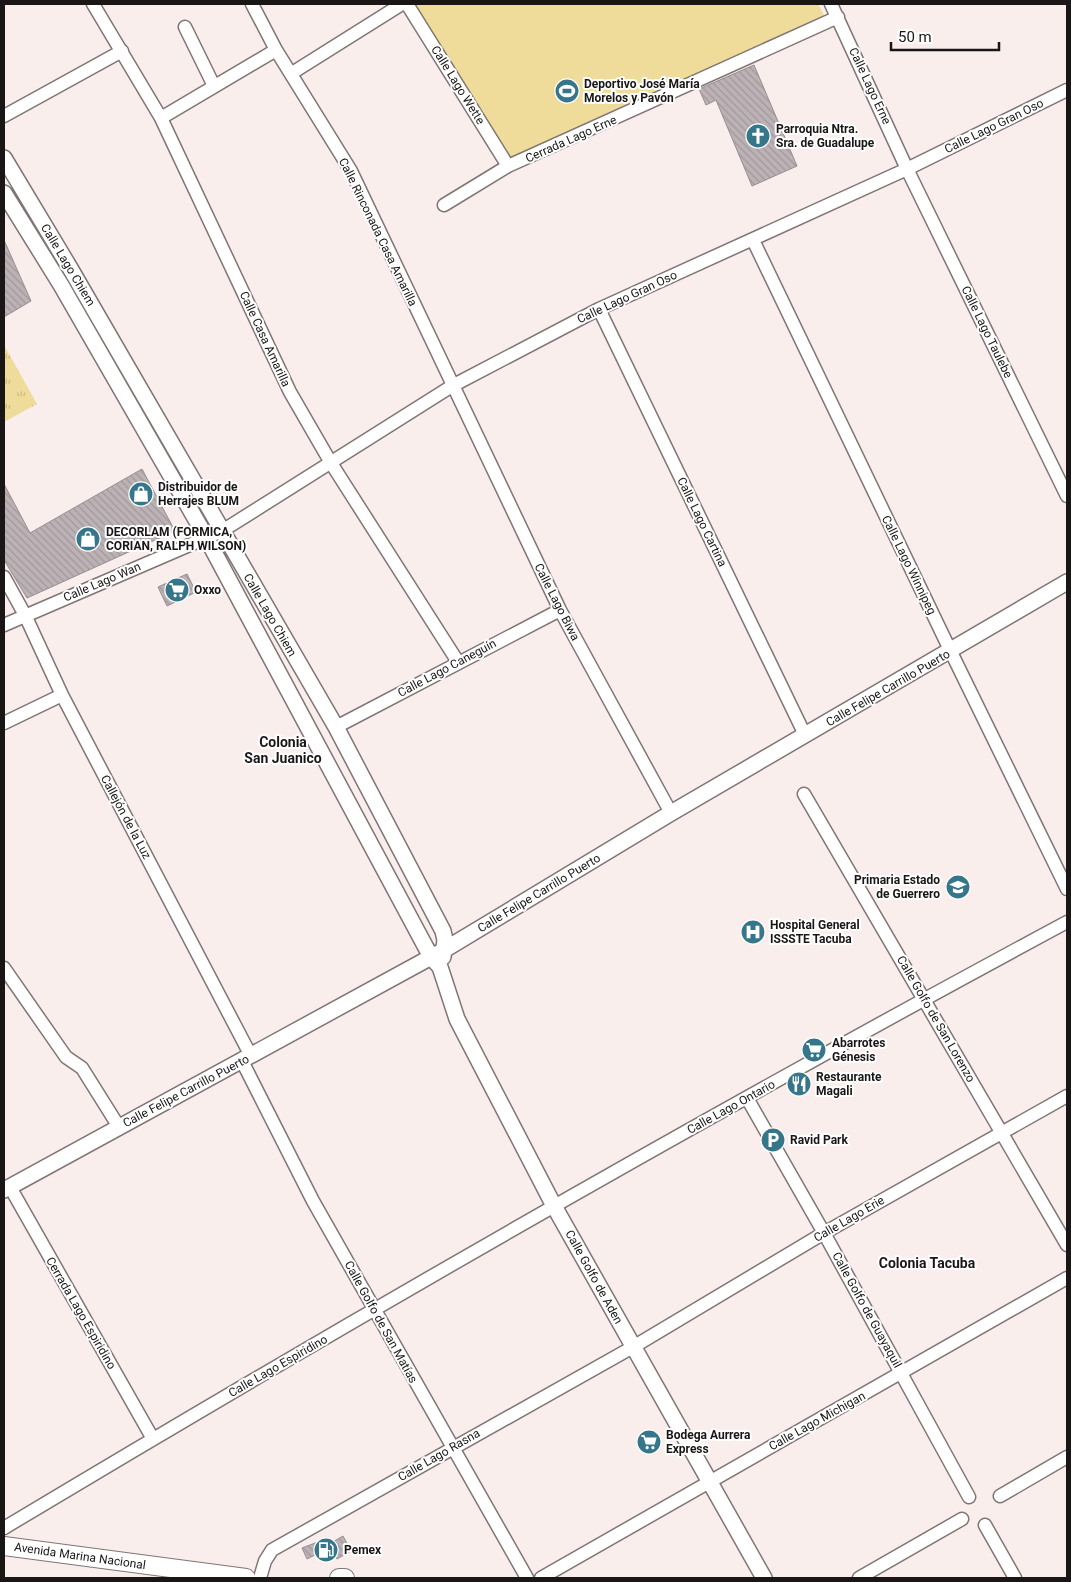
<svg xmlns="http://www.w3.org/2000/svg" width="1071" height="1582" font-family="Roboto,sans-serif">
  <defs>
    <pattern id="grass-tufts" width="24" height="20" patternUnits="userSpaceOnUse" patternTransform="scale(1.25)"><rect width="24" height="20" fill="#efdc9a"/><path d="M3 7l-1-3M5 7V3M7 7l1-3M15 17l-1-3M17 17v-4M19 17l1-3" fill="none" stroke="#ccbc84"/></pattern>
    <pattern id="building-back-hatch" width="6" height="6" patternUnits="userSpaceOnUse" patternTransform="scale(1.25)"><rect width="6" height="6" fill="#bcb2b6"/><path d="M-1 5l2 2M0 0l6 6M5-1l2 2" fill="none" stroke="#a1989c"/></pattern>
  </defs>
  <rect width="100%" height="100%" fill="#f9eeec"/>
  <path fill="url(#grass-tufts)" d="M4,345l33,59 -33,18z"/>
  <path fill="#efdc9a" d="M410,4h408l8,15 -315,144z"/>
  <path fill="url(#building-back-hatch)" stroke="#978e91" d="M754,65l43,101 -45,20 -36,-86 -10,5 -7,-16z
    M4,240l27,61 -27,16z
    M142,469l33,62 -148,67 -23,-38v-76l26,49z
    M187,574l9,18 -29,14 -9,-19z
    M343,1536l8,15 -14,8 -3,-5 -14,7 -3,-7 -10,5 -5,-11 26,-10 3,5z"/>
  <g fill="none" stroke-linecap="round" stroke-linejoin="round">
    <defs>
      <path id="minor" d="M93,4l68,114 129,274 41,71 127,199
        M252,4l24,46 75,121 209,439 111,203
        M407,4l101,162
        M831,4l76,165 160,327
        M185,27l29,59
        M292,73l110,-69
        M4,116l118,-65
        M161,118l115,-68
        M444,205l64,-39 330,-149
        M753,240l198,412 116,237
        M599,309l206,426
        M4,577l21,38 37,80 189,361
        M4,625l218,-94 230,-145 147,-77 308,-140 160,-79
        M4,723l58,-28
        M336,727l224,-117
        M804,794l263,451
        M4,968l62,89 16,11 37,59
        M242,1061l71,140 214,377
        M747,1098l77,135 145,264
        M10,1187l143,252
        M1000,1496l67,-39
        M985,1525l30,53
        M4,1528c350,-210 704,-413 1063,-606
        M260,1578l5,-17 7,-11 361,-203 191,-114 243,-137
        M541,1578l526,-300
        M859,1578l103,-59"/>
      <path id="tertiary" d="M4,158l66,110 266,459 107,204 2,9 -2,17
        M4,193l57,92 145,252 225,420 9,10 17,52 97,187 210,372
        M4,1190l440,-240 227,-137 396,-231"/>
      <path id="secondary" d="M4,1546l242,32
        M339,1578h6"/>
    </defs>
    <use href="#minor" stroke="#7f7674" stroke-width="15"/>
    <use href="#tertiary" stroke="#7f7674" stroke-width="18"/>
    <use href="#secondary" stroke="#7f7674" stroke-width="20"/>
    <use href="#minor" stroke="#fff" stroke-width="12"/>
    <use href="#tertiary" stroke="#fff" stroke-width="15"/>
    <use href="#secondary" stroke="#fff" stroke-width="18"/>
  </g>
  <defs>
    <symbol id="stadium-disc" viewBox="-11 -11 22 22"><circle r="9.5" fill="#36768a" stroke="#fff"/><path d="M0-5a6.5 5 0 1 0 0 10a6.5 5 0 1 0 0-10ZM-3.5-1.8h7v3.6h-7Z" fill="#fff"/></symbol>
    <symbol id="church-disc" viewBox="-11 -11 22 22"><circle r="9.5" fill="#36768a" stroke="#fff"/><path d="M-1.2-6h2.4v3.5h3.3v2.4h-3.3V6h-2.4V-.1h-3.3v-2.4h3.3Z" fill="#fff"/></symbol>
    <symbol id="shop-disc" viewBox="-11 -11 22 22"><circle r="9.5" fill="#36768a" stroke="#fff"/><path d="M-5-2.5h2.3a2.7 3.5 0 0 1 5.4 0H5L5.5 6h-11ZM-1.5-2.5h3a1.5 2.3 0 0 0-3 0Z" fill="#fff"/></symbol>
    <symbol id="supermarket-disc" viewBox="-11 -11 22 22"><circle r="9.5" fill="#36768a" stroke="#fff"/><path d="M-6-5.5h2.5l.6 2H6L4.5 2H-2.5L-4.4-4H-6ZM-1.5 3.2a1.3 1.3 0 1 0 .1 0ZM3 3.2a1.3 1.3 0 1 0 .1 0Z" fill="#fff"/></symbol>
    <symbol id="school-disc" viewBox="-11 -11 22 22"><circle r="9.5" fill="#36768a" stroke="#fff"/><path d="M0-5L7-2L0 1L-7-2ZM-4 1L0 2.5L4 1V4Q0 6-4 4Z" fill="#fff"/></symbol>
    <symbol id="hospital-disc" viewBox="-11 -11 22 22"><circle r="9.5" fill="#36768a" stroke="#fff"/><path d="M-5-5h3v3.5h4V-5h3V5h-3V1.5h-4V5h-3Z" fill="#fff"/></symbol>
    <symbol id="restaurant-disc" viewBox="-11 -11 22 22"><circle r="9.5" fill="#36768a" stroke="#fff"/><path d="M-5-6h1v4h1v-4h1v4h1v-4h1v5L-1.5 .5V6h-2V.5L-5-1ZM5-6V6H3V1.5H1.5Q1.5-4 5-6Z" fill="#fff"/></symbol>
    <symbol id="parking-disc" viewBox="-11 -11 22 22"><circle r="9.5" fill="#36768a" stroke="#fff"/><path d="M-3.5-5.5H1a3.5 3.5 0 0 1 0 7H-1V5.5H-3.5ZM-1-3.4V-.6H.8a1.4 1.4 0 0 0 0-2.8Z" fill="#fff"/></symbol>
    <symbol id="fuel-disc" viewBox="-11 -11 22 22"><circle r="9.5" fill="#36768a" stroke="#fff"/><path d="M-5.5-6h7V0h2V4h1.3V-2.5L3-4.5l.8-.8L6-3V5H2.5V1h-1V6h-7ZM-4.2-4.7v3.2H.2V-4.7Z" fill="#fff"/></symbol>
  </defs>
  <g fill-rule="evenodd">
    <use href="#stadium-disc" x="553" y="77" width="28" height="28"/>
    <use href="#church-disc" x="744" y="122" width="28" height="28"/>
    <use href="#shop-disc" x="127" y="480" width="28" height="28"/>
    <use href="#shop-disc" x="74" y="525" width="28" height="28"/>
    <use href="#supermarket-disc" x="163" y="576" width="28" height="28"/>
    <use href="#school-disc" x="944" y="873" width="28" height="28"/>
    <use href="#hospital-disc" x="739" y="918" width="28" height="28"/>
    <use href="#supermarket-disc" x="800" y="1036" width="28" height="28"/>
    <use href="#restaurant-disc" x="785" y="1070" width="28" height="28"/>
    <use href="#parking-disc" x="759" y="1126" width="28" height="28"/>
    <use href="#supermarket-disc" x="635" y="1428" width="28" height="28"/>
    <use href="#fuel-disc" x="312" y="1536" width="28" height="28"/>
  </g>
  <g text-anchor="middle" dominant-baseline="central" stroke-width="4" stroke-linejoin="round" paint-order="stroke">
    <g font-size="12" font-weight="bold" fill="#191615" stroke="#fff" text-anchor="start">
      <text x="584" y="84">Deportivo José María<tspan x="584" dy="14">Morelos y Pavón</tspan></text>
      <text x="776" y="129">Parroquia Ntra.<tspan x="776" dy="14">Sra. de Guadalupe</tspan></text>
      <text x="158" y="487">Distribuidor de<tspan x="158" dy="14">Herrajes BLUM</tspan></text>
      <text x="106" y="532">DECORLAM (FORMICA,<tspan x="106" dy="14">CORIAN, RALPH WILSON)</tspan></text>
      <text x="194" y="590">Oxxo</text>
      <text x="940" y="880" text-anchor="end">Primaria Estado<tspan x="940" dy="14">de Guerrero</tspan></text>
      <text x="770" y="925">Hospital General<tspan x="770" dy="14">ISSSTE Tacuba</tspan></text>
      <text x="832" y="1043">Abarrotes<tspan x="832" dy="14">Génesis</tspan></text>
      <text x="816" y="1077">Restaurante<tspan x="816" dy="14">Magali</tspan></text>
      <text x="790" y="1140">Ravid Park</text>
      <text x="666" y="1435">Bodega Aurrera<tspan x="666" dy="14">Express</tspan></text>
      <text x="344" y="1550">Pemex</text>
    </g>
    <g font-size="12" fill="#191615" stroke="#fff">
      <text transform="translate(458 85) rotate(58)">Calle Lago Wette</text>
      <text transform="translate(870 86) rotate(65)">Calle Lago Erne</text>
      <text transform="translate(994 126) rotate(-26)">Calle Lago Gran Oso</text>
      <text transform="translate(571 139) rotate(-24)">Cerrada Lago Erne</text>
      <text transform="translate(378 232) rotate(64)">Calle Rinconada Casa Amarilla</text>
      <text transform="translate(68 265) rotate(59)">Calle Lago Chiem</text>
      <text transform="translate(627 297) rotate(-25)">Calle Lago Gran Oso</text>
      <text transform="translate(987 332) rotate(64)">Calle Lago Taulebe</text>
      <text transform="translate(265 339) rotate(65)">Calle Casa Amarilla</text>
      <text transform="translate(702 522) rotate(64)">Calle Lago Cartina</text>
      <text transform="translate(909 565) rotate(64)">Calle Lago Winnipeg</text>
      <text transform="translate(102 582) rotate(-23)">Calle Lago Wan</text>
      <text transform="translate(557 602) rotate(63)">Calle Lago Biwa</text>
      <text transform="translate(270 615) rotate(60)">Calle Lago Chiem</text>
      <text transform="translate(447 668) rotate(-28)">Calle Lago Caneguín</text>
      <text transform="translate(888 688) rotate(-30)">Calle Felipe Carrillo Puerto</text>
      <text transform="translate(126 817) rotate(62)">Callejón de la Luz</text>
      <text transform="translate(539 893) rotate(-31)">Calle Felipe Carrillo Puerto</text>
      <text transform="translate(936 1019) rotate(60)">Calle Golfo de San Lorenzo</text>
      <text transform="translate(186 1091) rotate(-28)">Calle Felipe Carrillo Puerto</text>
      <text transform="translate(731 1107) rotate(-29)">Calle Lago Ontario</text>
      <text transform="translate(849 1219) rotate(-30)">Calle Lago Erie</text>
      <text transform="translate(594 1277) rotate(61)">Calle Golfo de Aden</text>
      <text transform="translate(867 1310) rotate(61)">Calle Golfo de Guayaquil</text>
      <text transform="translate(81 1313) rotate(60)">Cerrada Lago Espiridino</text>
      <text transform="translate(381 1322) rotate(61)">Calle Golfo de San Matías</text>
      <text transform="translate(278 1366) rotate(-30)">Calle Lago Espiridino</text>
      <text transform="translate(817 1421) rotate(-29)">Calle Lago Michigan</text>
      <text transform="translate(439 1455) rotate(-30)">Calle Lago Rasna</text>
      <text transform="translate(80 1556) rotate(8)">Avenida Marina Nacional</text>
    </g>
    <g font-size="14" font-weight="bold" fill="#191615" stroke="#fff">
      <text x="283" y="742">Colonia<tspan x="283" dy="16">San Juanico</tspan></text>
      <text x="927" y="1263">Colonia Tacuba</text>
    </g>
  </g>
  <rect width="1071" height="1582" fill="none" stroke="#191615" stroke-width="10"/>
  <path d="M891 42v8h108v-8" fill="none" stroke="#191615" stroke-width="2.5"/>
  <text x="898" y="42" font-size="15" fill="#191615" stroke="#ffffff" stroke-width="4" paint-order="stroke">50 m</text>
</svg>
